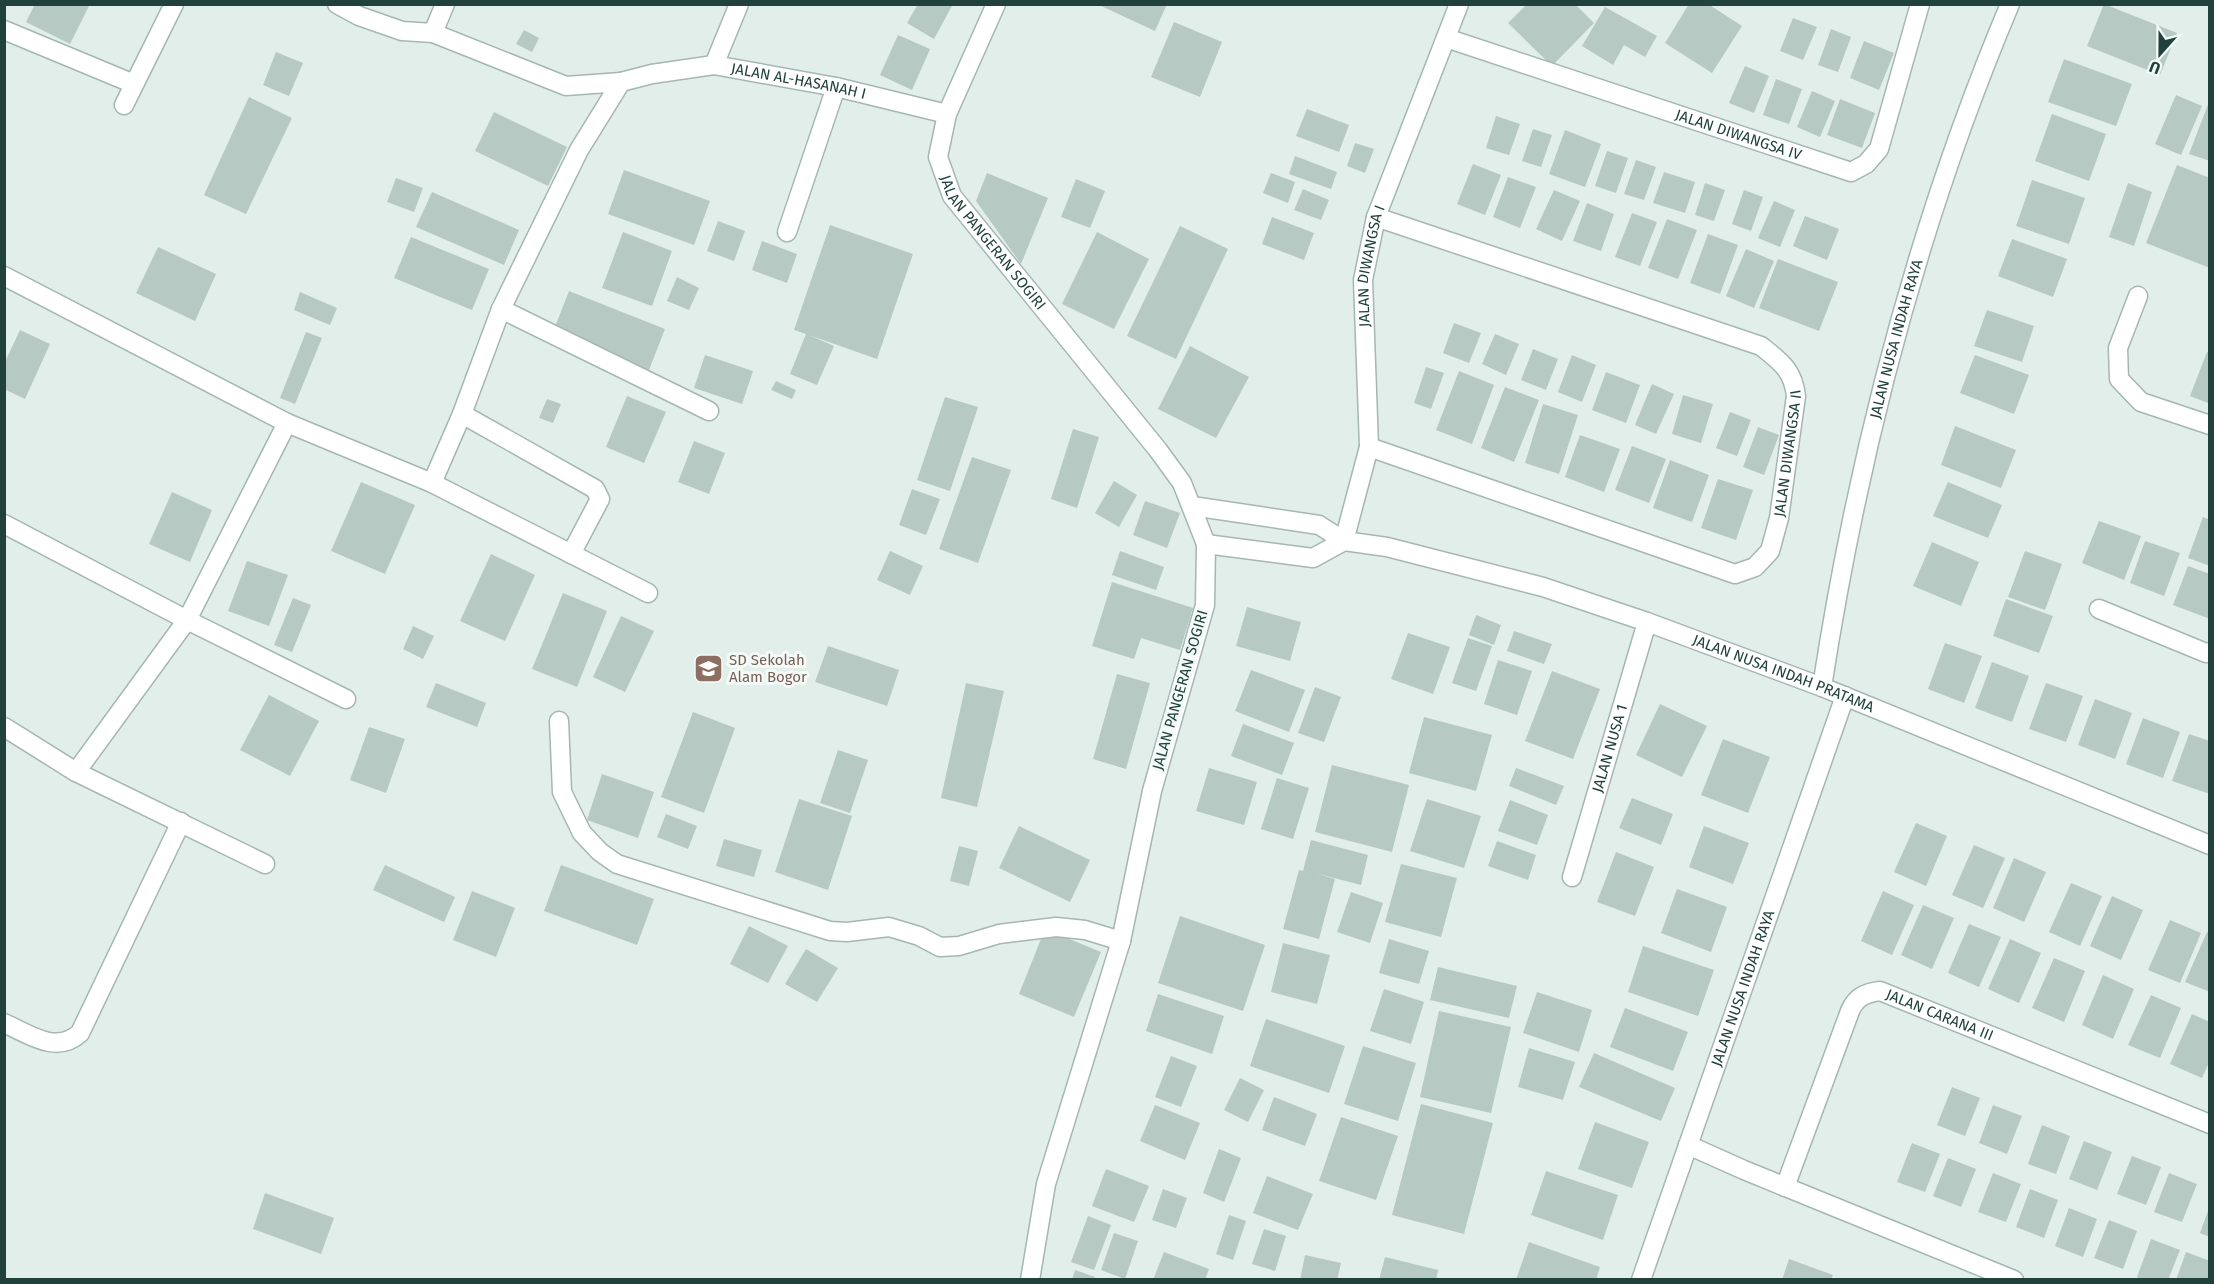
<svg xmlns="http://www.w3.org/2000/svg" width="2214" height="1284" font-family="'Fira Sans',sans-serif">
  <rect width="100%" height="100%" fill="#e2eeea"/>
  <path fill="#b7c9c3" d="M35,4h55l-20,40 -44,-22z
    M918,4h35l-19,35 -27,-16z
    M1097,4h70l-12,27z
    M1527,4h48l19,19 -42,43 -44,-43z
    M1689,4h19l34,22 -30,47 -47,-30z
    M2104,4l73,29 -17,42 -73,-29z
    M1605,7l52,29 -12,21 -21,-12 -11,20 -31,-19z
    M1793,18l24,9 -14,33 -23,-9z
    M1174,22l48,20 -22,55 -49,-20z
    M1831,29l20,8 -13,35 -20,-7z
    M524,30l15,8 -7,14 -16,-8z
    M898,35l32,14 -18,41 -32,-15z
    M1864,41l30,12 -15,37 -29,-12z
    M276,52l27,11 -14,33 -26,-11z
    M2064,59l68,25 -16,42 -68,-24z
    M1745,66l24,10 -15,37 -25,-10z
    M1776,79l26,10 -13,35 -26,-9z
    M1812,91l23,10 -15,36 -23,-10z
    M2176,95l26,11 -21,49 -26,-11z
    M249,97l43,21 -46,96 -42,-19z
    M1840,99l35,14 -13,35 -35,-13z
    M2209,102h1v59l-21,-7z
    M1307,109l42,16 -10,27 -43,-16z
    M494,112l73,35 -19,39 -73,-35z
    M2052,114l54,20 -17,47 -54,-20z
    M1496,116l24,8 -11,31 -23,-7z
    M1533,129l19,6 -11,32 -19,-6z
    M1565,130l36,14 -16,43 -36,-13z
    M1355,143l19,6 -9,24 -18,-7z
    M1607,151l21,7 -12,35 -21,-7z
    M1295,156l42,16 -6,17 -42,-15z
    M1636,160l20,7 -12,33 -20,-6z
    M1473,164l28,11 -16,40 -28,-11z
    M2177,165l33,13v90l-64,-25z
    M624,170l86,31 -16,44 -86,-31z
    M1664,172l31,10 -10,31 -32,-10z
    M987,173l61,25 -27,66 -45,-63z
    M1271,173l24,9 -7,21 -25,-10z
    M1508,177l28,10 -16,41 -27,-11z
    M396,178l27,10 -9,24 -27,-10z
    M1076,179l29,12 -15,37 -29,-11z
    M2032,180l53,18 -16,46 -53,-18z
    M1705,183l20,7 -11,31 -19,-6z
    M2128,183l24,9 -18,54 -25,-9z
    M1303,189l26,11 -8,20 -27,-10z
    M1554,190l26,11 -18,40 -26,-12z
    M1744,190l19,7 -12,34 -19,-7z
    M432,192l87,38 -15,35 -88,-38z
    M1774,201l21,9 -15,37 -22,-9z
    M1587,203l27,11 -13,37 -28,-10z
    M1632,213l25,9 -17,44 -25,-9z
    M1805,216l34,13 -12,31 -34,-14z
    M1272,217l42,16 -10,27 -42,-16z
    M1667,219l30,11 -19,49 -30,-11z
    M718,221l27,10 -11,30 -27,-10z
    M830,225l83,29 -36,105 -68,-24 25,11 -17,39 -27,-11 16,-40 -12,-4z
    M1180,226l48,23 -52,110 -49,-23z
    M623,232l49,19 -20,55 -50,-18z
    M1097,232l52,27 -35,70 -52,-25z
    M1708,234l30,11 -18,49 -30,-11z
    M411,237l78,32 -17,41 -78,-32z
    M2012,239l55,20 -14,38 -55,-21z
    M762,241l35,13 -10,29 -35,-13z
    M158,247l58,27 -21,47 -59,-28z
    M1746,249l28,12 -20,47 -28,-12z
    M1778,259l60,23 -19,49 -60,-23z
    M677,277l22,11 -10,22 -22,-9z
    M569,291l96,38 -16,41 -96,-38z
    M300,292l37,16 -7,17 -36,-15z
    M1987,310l47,16 -12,36 -48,-16z
    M1454,323l27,10 -12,30 -26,-10z
    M20,330l30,14 -25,55 -21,-10v-25z
    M306,332l16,6 -27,66 -15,-6z
    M1495,334l24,10 -13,31 -24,-11z
    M1190,346l59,31 -33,61 -58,-29z
    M1533,349l25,10 -12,31 -25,-10z
    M2207,352l3,1 -2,50 -18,-7z
    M705,355l48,16 -11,33 -48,-16z
    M1572,355l24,10 -14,37 -24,-10z
    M1975,355l54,20 -15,39 -54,-21z
    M1426,367l18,6 -13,36 -17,-6z
    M1459,371l35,14 -22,59 -36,-14z
    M1606,372l34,13 -14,38 -34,-13z
    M776,381l20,9 -4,9 -21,-9z
    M1652,384l22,10 -18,40 -21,-9z
    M1505,387l34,13 -25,62 -33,-14z
    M1683,395l30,9 -12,39 -29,-9z
    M627,396l39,16 -22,51 -38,-16z
    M945,397l33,10 -28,84 -33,-11z
    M547,399l14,5 -8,19 -14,-5z
    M1543,404l35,11 -19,59 -34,-11z
    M1730,412l21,8 -14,36 -21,-8z
    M1955,426l61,24 -15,38 -60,-23z
    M1758,427l21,8 -15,40 -21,-8z
    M1073,429l26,8 -22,71 -26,-9z
    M1580,435l40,14 -16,43 -39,-15z
    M694,441l31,12 -16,41 -31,-12z
    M1632,446l34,13 -17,44 -34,-13z
    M972,457l39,13 -33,93 -39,-14z
    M1670,460l39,15 -17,47 -39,-14z
    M1718,479l35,11 -17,50 -35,-12z
    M1114,481l23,14 -18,32 -24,-14z
    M361,482l54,23 -30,69 -54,-23z
    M1948,482l54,23 -14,33 -55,-22z
    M912,489l28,10 -14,36 -27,-10z
    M172,492l40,18 -22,52 -41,-18z
    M1145,501l35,12 -13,35 -34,-13z
    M2203,517l7,3v46l-22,-8z
    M2099,521l42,15 -17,44 -42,-17z
    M2145,541l35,12 -16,43 -34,-13z
    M1932,542l47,20 -18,44 -48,-20z
    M890,551l33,15 -13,29 -33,-15z
    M1120,551l44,16 -8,23 -44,-15z
    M2025,551l37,13 -17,46 -37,-13z
    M491,554l44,21 -30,66 -45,-20z
    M247,561l41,14 -19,51 -41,-15z
    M2188,566l22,8v45l-37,-14z
    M1112,582l81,26 -13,42 -39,-12 -7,21 -42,-13z
    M563,593l44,18 -30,76 -45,-18z
    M293,598l18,7 -19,47 -18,-7z
    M2006,599l47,17 -14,37 -46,-17z
    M1247,607l54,15 -11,39 -54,-15z
    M1476,615l25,10 -7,20 -25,-10z
    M621,616l33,15 -29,61 -32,-15z
    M413,626l21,10 -11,23 -20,-10z
    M1514,631l38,13 -8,20 -37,-13z
    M1408,633l42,14 -17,47 -42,-15z
    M1468,638l24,8 -16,45 -24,-8z
    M1945,643l37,13 -18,47 -36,-14z
    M828,646l71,24 -12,36 -72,-24z
    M1498,660l34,11 -15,44 -33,-11z
    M1992,662l37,14 -17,46 -37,-14z
    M1251,670l54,20 -16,42 -54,-21z
    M1552,671l48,18 -27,70 -48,-18z
    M1117,674l33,9 -24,86 -33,-10z
    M436,683l50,20 -9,24 -51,-20z
    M966,683l38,8 -27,116 -36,-9z
    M2046,683l37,13 -17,46 -37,-13z
    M1315,687l26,10 -17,45 -26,-9z
    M269,695l50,26 -29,55 -50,-26z
    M2095,699l37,14 -17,46 -37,-14z
    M1660,704l47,22 -25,51 -46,-22z
    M693,712l42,16 -31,85 -43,-16z
    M1424,717l68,18 -16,56 -67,-18z
    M2143,718l37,14 -17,46 -37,-14z
    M1243,724l51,19 -12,32 -51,-19z
    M369,727l36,12 -19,54 -36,-13z
    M2189,734l21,7v53l-38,-13z
    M1723,739l47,18 -22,56 -47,-18z
    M838,750l30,10 -18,53 -30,-10z
    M1332,765l77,20 -17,67 -77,-20z
    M1209,768l48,14 -13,43 -48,-14z
    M1516,768l48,18 -8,19 -47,-19z
    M602,774l52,18 -16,46 -51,-18z
    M1277,778l32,10 -16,51 -32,-10z
    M1632,798l41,16 -12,31 -42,-17z
    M799,799l53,17 -24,74 -53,-18z
    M1427,799l54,17 -17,52 -54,-17z
    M1510,800l38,15 -11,30 -39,-14z
    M666,814l31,12 -9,23 -31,-12z
    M1916,823l31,13 -21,50 -32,-14z
    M1019,826l71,34 -20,42 -71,-34z
    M1704,826l45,17 -16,41 -44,-17z
    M724,839l38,11 -8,27 -38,-11z
    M1311,840l57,15 -7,30 -46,-12 20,6 -16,60 -36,-10 16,-59 4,1z
    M1497,841l39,14 -8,25 -40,-14z
    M1974,845l31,13 -22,50 -31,-13z
    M959,846l19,5 -9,35 -19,-5z
    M1616,852l38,15 -19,49 -38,-14z
    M2014,858l32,14 -22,50 -31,-14z
    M1401,864l56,14 -16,59 -56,-15z
    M385,865l70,32 -11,25 -71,-32z
    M561,865l93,34 -17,46 -93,-34z
    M2071,883l31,13 -22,50 -31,-14z
    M1677,889l50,18 -16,45 -50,-19z
    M472,891l43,17 -19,49 -43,-17z
    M1883,891l31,14 -22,50 -31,-14z
    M1351,892l32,11 -13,40 -33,-11z
    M2112,896l31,14 -22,50 -31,-14z
    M1923,905l31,13 -22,51 -31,-14z
    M1180,916l85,29 -22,66 -85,-28z
    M2170,920l31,13 -21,50 -32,-13z
    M1969,924l32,13 -22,50 -31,-14z
    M749,926l39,20 -20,37 -38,-19z
    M1045,929l56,23 -27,65 -55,-23z
    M2207,932l3,1v59l-25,-10z
    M1389,939l40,12 -10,33 -40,-11z
    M2010,939l31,14 -22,50 -31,-14z
    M1283,943l47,12 -13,49 -46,-12z
    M1643,946l71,24 -16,46 -70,-24z
    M806,949l32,19 -21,34 -32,-18z
    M2054,958l31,13 -21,51 -32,-14z
    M1438,967l79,19 -8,32 -79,-18z
    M2103,975l31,14 -21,50 -31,-14z
    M1384,989l40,13 -13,42 -41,-13z
    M1537,992l55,18 -13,42 -56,-19z
    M1158,994l66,22 -12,38 -66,-23z
    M2151,995l30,13 -21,50 -32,-13z
    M1625,1008l63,24 -15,39 -63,-24z
    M1439,1011l72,16 -20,86 -71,-16z
    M2192,1014l18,8v38l-8,18 -32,-14z
    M1266,1019l79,27 -16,47 -79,-27z
    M1363,1046l53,17 -18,58 -54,-17z
    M1529,1048l46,14 -12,38 -45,-13z
    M1594,1053l81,35 -14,33 -82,-34z
    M1171,1056l26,10 -16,41 -26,-10z
    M1240,1078l24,12 -16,32 -24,-12z
    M1952,1087l28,11 -15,38 -28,-11z
    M1274,1097l43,17 -12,32 -43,-16z
    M1421,1104l72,19 -29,111 -72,-19z
    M1155,1105l45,18 -15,37 -45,-19z
    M1993,1105l29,11 -15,38 -28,-11z
    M1341,1117l57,19 -22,64 -57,-19z
    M1595,1122l54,20 -17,46 -54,-19z
    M2042,1125l28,11 -14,38 -28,-10z
    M2084,1141l28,11 -15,38 -28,-11z
    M1912,1143l28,11 -15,38 -28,-10z
    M1219,1149l22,9 -17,44 -21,-9z
    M2132,1156l29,11 -15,38 -29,-11z
    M1948,1158l28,11 -15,38 -28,-11z
    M1106,1169l43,17 -15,36 -42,-16z
    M1546,1171l72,24 -15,45 -72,-25z
    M1993,1173l28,11 -15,38 -28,-10z
    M2169,1173l28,11 -15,38 -28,-10z
    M1267,1176l46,18 -15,36 -45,-17z
    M1163,1189l24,9 -11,30 -24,-8z
    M2030,1189l28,11 -14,38 -28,-11z
    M265,1193l69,25 -13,36 -68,-25z
    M2069,1208l28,11 -14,38 -28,-11z
    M2209,1208h1v29l-10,-4z
    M1229,1215l17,6 -13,39 -17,-6z
    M1088,1216l23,9 -17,45 -23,-8z
    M2109,1220l28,11 -14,38 -29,-11z
    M1264,1229l22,7 -11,35 -23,-7z
    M1114,1233l24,8 -13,38 -24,-9z
    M2151,1239l29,11 -12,30h-26l-5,-3z
    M1529,1242l71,25 -4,13h-80z
    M1164,1252l45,17 -4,11h-52z
    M2186,1252l24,9 -2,19h-32z
    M1305,1255l36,8 -4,17h-37z
    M1385,1257l53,13 -2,10h-57z
    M1789,1259l44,16 -2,5h-49z
    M1075,1270l20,7 -1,3h-22z"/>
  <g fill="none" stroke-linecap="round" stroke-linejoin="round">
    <defs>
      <g id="minor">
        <path d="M337,4l22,12 43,15 31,2 12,-29"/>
        <path id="s1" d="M739,4l-25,61 122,22 111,27"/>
        <path id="s2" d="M996,4l-49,110 -9,43 14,39 206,254 24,33 24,61 -1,61 -53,186 -31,150 -75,243 -16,96"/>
        <path d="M4,30l130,54"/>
        <path d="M433,33l133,53 55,-4"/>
        <path id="s3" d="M1446,38l405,134 15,-8 13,-15 41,-145"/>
        <path d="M124,105l50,-101"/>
        <path d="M787,232l49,-145"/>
        <path d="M4,276l283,147 145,60 216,110"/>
        <path d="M2138,296l-20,52 1,31 22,23 69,23"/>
        <path d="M501,309l208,102"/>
        <path d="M462,414l133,75 5,10 -29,55"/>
        <path id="s4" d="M1369,447l366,127 20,-7 15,-16 9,-33 17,-122c-3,-26 -15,-34 -35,-50l-385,-129"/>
        <path d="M432,483l30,-69 39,-105 78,-159 42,-68 31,-8 62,-9"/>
        <path id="s5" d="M1192,506l127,19 25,16 43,6 156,40 104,35 175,65 388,158"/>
        <path d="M4,524l183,96 159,79"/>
        <path id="s6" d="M1344,541l25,-94 -6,-167 13,-63 83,-213"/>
        <path d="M1206,544l107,14 31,-17"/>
        <path d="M2099,609l107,44 4,-1"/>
        <path id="s7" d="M1822,687c36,-233 96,-465 188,-683"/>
        <path d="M559,721l3,71 20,41 18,19 17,12 213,67 17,1 42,-5 30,9 21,11 19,-1 40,-12 57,-7 29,3 36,11"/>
        <path d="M4,727l72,45 189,92"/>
        <path d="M76,772l111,-152 100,-197"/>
        <path id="s8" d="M1572,877l75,-255"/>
        <path d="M4,1023c25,11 52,32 76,10l101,-211"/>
        <path d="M1688,1145l56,25 270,110"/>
        <path id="s9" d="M1785,1187l65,-176c6,-14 15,-18 30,-20l330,133"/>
        <path id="s10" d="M1641,1280l204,-584"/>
      </g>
    </defs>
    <use href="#minor" stroke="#a4b7b2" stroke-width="21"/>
    <use href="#minor" stroke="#fff" stroke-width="18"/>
  </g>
  <defs>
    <symbol id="school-square" viewBox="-11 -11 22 22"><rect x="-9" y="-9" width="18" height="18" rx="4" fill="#8d6e63" stroke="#f3faf7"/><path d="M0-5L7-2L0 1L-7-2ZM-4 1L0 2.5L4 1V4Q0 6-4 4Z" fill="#fff"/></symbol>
  </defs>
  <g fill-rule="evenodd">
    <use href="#school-square" x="692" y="652" width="33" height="33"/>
  </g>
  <g text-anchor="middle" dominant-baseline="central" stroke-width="6" stroke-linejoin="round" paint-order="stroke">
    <g font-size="15" fill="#20413c" stroke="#f3faf7">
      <text stroke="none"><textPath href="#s1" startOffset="152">JALAN AL-HASANAH I</textPath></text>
      <text stroke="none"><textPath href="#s3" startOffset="308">JALAN DIWANGSA IV</textPath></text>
      <text stroke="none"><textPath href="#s2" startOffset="267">JALAN PANGERAN SOGIRI</textPath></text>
      <text stroke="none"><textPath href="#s6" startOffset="279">JALAN DIWANGSA I</textPath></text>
      <text stroke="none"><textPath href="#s7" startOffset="356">JALAN NUSA INDAH RAYA</textPath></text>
      <text stroke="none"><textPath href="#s4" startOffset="530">JALAN DIWANGSA II</textPath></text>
      <text stroke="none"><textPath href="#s5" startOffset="618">JALAN NUSA INDAH PRATAMA</textPath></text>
      <text transform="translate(1180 690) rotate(-74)">JALAN PANGERAN SOGIRI</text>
      <text stroke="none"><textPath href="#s8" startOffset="134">JALAN NUSA 1</textPath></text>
      <text stroke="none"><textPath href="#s10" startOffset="309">JALAN NUSA INDAH RAYA</textPath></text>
      <text stroke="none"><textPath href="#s9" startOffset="290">JALAN CARANA III</textPath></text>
    </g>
    <g font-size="15" fill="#785e54" stroke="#f3faf7" text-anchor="start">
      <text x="729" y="660">SD Sekolah<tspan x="729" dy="17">Alam Bogor</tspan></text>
    </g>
  </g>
  <rect width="2214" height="1284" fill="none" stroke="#20413c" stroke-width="12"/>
  <g transform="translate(2160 54) rotate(201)" stroke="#f3faf7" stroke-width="4.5" paint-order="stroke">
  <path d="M0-4.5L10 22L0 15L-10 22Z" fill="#20413c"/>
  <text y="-9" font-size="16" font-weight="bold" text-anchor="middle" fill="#20413c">U</text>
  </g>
</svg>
